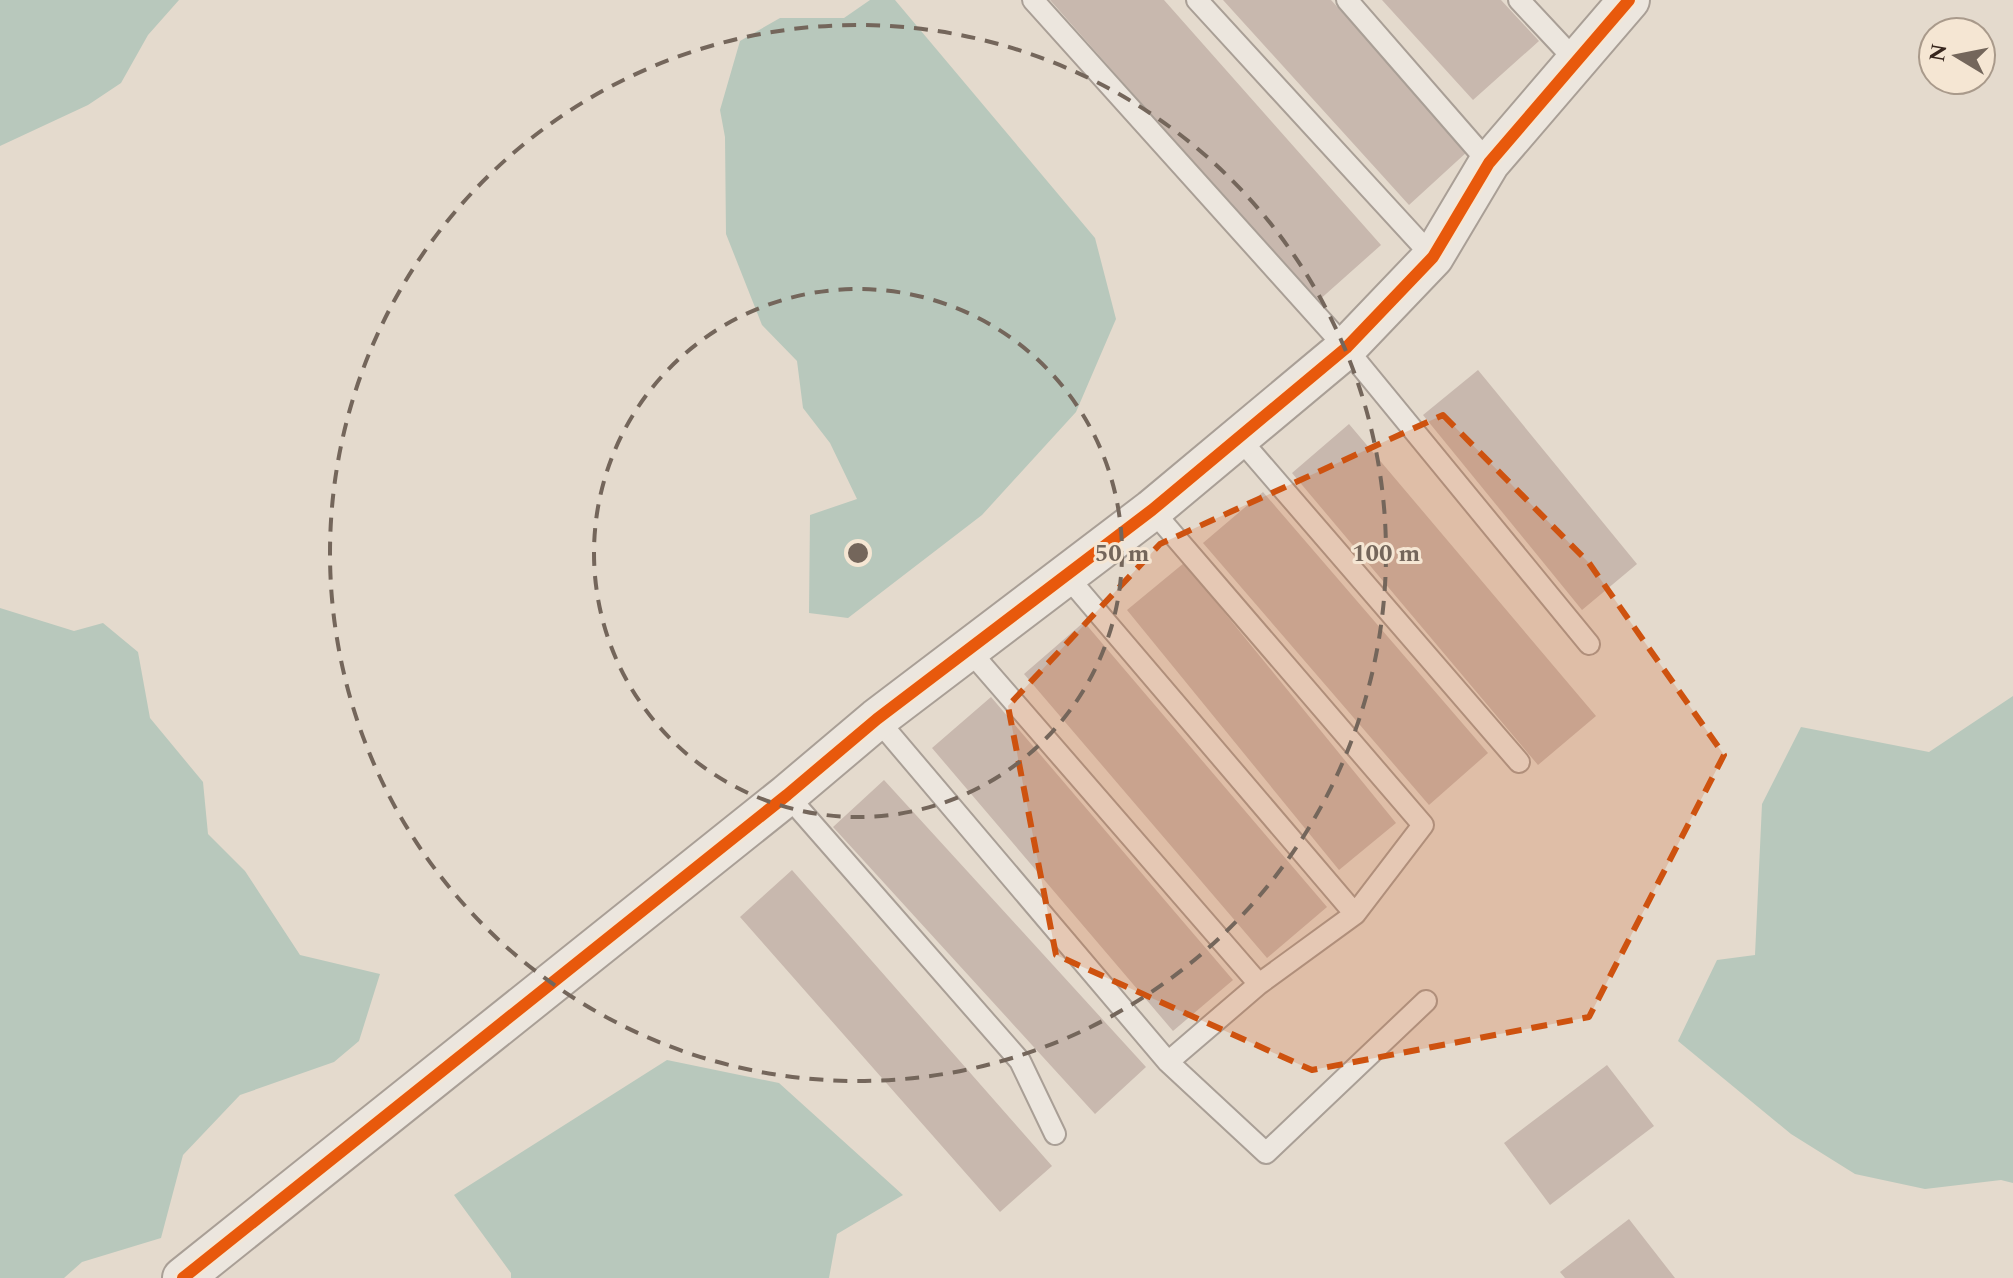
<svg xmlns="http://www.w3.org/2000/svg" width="2013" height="1278" font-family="Spectral,serif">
  <rect width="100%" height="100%" fill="#e4dacd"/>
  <path fill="#b8c8bc" d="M0,0h179l-31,35 -27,48 -33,22 -88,41z
    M870,0h25l200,238 21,81 -40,93 -94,103 -134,103 -39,-5 1,-98 47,-16 -27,-56 -27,-35 -6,-47 -35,-36 -36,-91 -1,-97 -5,-27 20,-69 40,-23h64z
    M0,608l74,23 29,-8 35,29 12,66 53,64 5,52 37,37 55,84 80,19 -21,67 -25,21 -94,33 -57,60 -22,83 -79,24 -18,16h-64z
    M2013,696v487l-12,-3 -76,9 -70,-15 -64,-40 -113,-93 39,-81 38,-5 7,-151 39,-77 128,25z
    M667,1060l112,23 124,112 -66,39 -8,44h-318v-5l-57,-78z"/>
  <path fill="#c8b8ae" d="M1050,0h114l217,245 -64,57z
    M1223,0h108l137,151 -59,54z
    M1382,0h119l38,41 -66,59z
    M1478,370l159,194 -55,46 -159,-195z
    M1349,424l247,292 -58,49 -246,-292z
    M1263,492l225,261 -59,52 -226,-262z
    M1184,563l212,260 -57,47 -212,-260z
    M1084,622l243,285 -60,51 -243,-284z
    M991,697l242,283 -60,51 -241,-283z
    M884,780l262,287 -51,47 -262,-287z
    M792,870l260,296 -52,46 -260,-295z
    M1607,1065l47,61 -104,79 -46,-62z
    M1629,1219l46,59h-110l-5,-6z"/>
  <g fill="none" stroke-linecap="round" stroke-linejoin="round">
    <defs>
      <path id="lane" d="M1033,0l313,348 243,296
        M1197,0l236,257
        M1347,0l142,163
        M1519,0l56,60
        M1239,438l280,324
        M1152,510l271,315 -68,89 -96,70 -91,78
        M1065,574l290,340
        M968,649l291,335
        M877,719l291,343 98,91 160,-152
        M787,795l233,266 35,73"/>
      <path id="street" d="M183,1278l604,-483 90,-76 275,-209 194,-162 87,-91 56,-94 140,-163"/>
    </defs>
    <use href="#lane" stroke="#a99f96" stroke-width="24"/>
    <use href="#street" stroke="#a99f96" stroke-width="44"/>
    <use href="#lane" stroke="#ece6de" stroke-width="20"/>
    <use href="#street" stroke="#ece6de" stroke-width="40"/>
    <defs>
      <path id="cycleway" d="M183,1278l604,-483 90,-76 275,-209 194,-162 87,-91 56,-94 140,-163"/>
    </defs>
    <use href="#cycleway" stroke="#f5e6d3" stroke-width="17"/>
    <use href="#cycleway" stroke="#e8590c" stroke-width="12"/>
  </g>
  <path fill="#ce520f" fill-opacity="0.2" stroke="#ce520f" stroke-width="6" stroke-dasharray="16 10" stroke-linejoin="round" d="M1443,415l146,148 135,192 -135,262 -277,53 -256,-115 -48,-249 152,-162z"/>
  <g fill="none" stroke="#74665b" stroke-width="4" stroke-dasharray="14 10">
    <circle cx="858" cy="553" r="264"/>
    <circle cx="858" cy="553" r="528"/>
  </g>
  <circle cx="858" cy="553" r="12" fill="#74665b" stroke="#f5e6d3" stroke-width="4"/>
  <g font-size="24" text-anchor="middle" font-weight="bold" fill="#74665b" stroke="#f5e6d3" stroke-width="6" stroke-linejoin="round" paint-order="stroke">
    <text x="1122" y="561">50 m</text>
    <text x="1386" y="561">100 m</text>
  </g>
  <g transform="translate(1957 56) rotate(280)"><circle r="38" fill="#f5e6d3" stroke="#a99a8b" stroke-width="2"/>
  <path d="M0-6L14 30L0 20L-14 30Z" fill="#74665b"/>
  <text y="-12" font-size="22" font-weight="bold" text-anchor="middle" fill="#38271e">N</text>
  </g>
</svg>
